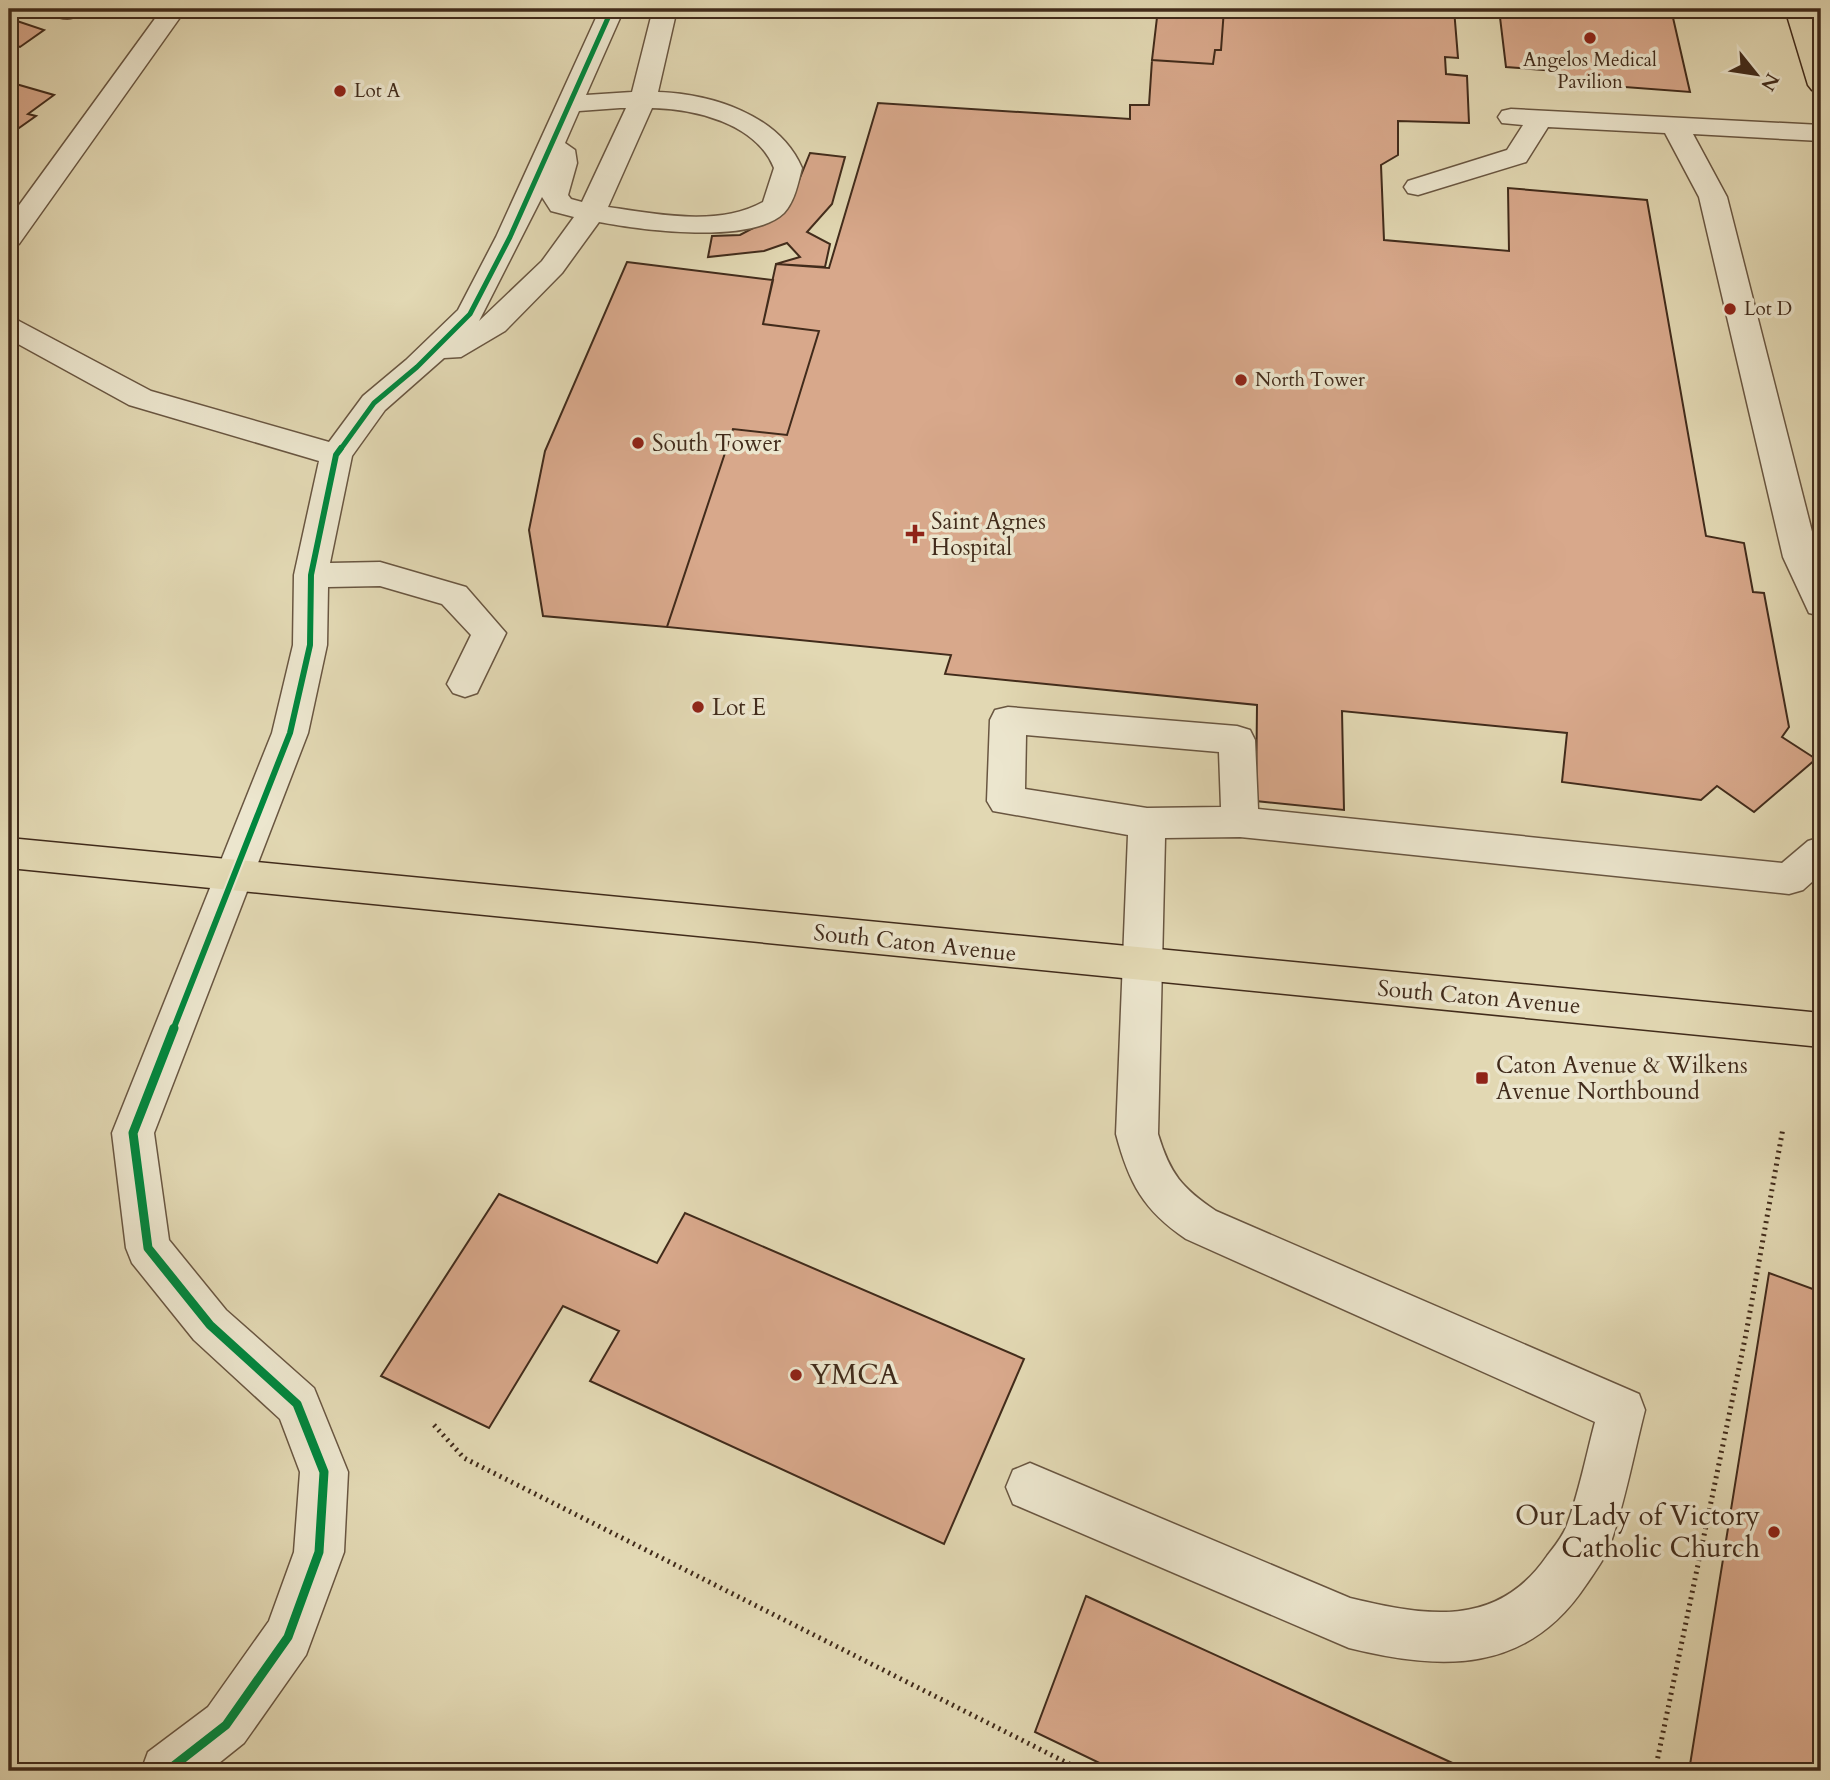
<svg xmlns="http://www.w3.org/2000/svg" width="1830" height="1780" font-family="Cardo,serif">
  <rect width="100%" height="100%" fill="#e2d8b3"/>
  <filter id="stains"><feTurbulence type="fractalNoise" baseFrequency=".00286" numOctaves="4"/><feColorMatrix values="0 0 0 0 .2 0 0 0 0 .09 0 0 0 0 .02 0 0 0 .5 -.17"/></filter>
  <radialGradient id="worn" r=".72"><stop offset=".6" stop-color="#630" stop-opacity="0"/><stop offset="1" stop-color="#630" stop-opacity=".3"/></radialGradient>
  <path fill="#d8a88b" stroke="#412b1b" stroke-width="2" d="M1158,9h66l-3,41h-6l-2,14 -61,-4z
    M1224,9h230l4,49 -13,-1 1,17 21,2 2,47 -71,-2v34l-17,10 3,75 125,11 -1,-63 139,12 59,336 38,7 9,49 11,1 25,134 -7,10 34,22 -62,53 -37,-26 -16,14 -139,-18 5,-49 -225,-22 2,99 -88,-9 1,-96 -312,-31 6,-19 -284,-28 66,-198 54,6 32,-104 -56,-7 13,-60 53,4 49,-165 252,16v-14h19l3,-45 61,4 2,-14h6z
    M1499,9h172l19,83 -131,-10 -2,-11 -51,-4z
    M11,19l33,11 -24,17 -11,-4z
    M9,82l45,13 -26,19 8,2 -27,19z
    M810,153l35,4 -13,47 -25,28 23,12 -5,23 -49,-3 24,-7 -13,-14 -23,8 -56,6 4,-21 28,-1 36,-19 15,-16z
    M627,262l146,18 -10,44 56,7 -32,104 -54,-6 -66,198 -124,-11 -14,-86 16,-79z
    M499,1194l158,69 28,-50 339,146 -80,185 -354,-163 29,-50 -56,-25 -74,122 -108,-52z
    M1769,1273l52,19v479h-132z
    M1086,1596l384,175h-354l-81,-39z"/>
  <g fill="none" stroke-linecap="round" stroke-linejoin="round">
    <defs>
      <path id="minor" d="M57,9h25c-6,10 -13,11 -24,8l-3,-5z
        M162,9h24l-167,235 -10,2v-27z
        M600,9h24l-38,86 46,-3 21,-83h24l-19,83c53,2 121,22 144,76 -4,15 -7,33 -18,45 -33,32 -143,17 -185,9l-37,51 -57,58 -44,26 -17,1 -59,52 -33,46 -22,107 50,-1 86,25 40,46 -29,60 -12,4 -12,-4 -6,-9 24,-49 -29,-31 -62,-18 -52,1 -1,58 -19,88 -154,400 15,107 57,70 88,78 34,84 -4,80 -38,103 -62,88 -35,28h-68l7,-19 60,-45 61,-86 25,-69 6,-80 -20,-53 -86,-79 -62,-77 -6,-15 -14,-115 160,-400 21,-88 1,-70 25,-114 -190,-56 -120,-66v-21l10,3 132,70 178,51 34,-46 43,-36 52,-50 38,-73zM620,108h6l-44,94 -11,-3 -3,-4 9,-32 -2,-13 -10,-7 14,-32zM652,108c43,1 104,15 122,60l-11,34c-45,25 -106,12 -155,5zM542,197l9,14 23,6 -32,44 -63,60z
        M1794,9h27v13l-31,-2 -3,-5z
        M1511,109l310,16v16l-128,-7 34,63 94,370v49l-12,-3 -26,-56 -84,-360 -34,-64 -117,-6 -22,35 -108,33 -10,-2 -4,-6 4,-6 99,-31 16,-25 -21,-2 -4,-6 4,-6z
        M1008,707l229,19 13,4 5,10 3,69 524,54 26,-22 13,-4v37l-18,16 -14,4 -549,-57 -75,1 -7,296c12,40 24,54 58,77l423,183 6,16c-11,43 -19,87 -33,129 -5,17 -16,31 -26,46 -59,89 -143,86 -237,63l-336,-144 -7,-17 7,-17 17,-7 320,135c75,18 147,31 197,-42 7,-9 16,-20 20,-31 12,-33 19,-69 28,-103l-409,-183c-43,-29 -57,-56 -70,-105l12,-299 -135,-24 -6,-10 3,-81 5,-10zM1026,735l193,17 2,55 -74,1 -122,-19z"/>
      <path id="major" d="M1785,9h24l12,37v47l-9,-3 -4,-5z
        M9,838l1812,175v34l-1812,-179z"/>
    </defs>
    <use href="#minor" stroke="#695641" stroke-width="3"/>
    <use href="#major" stroke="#412b1b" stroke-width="3"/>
    <path stroke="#412b1b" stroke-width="5" stroke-dasharray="2 4.5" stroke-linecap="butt" d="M434,1425l30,33 619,313
      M1655,1771l91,-437 37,-206"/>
    <use href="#minor" fill="#ece6ce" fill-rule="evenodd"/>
    <use href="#major" fill="#e2d8b3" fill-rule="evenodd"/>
    <defs>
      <path id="cycleway-far2" d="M340,450l34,-47 43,-36 53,-53 40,-77 102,-228"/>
      <path id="cycleway-far1" d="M173,1030l117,-297 20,-88 1,-70 25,-120 5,-7"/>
      <path id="cycleway" d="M167,1771l59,-46 62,-88 31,-85 5,-80 -27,-68 -87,-79 -62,-77 -15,-115 41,-105"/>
    </defs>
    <use href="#cycleway-far2" stroke="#ece6ce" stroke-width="9"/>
    <use href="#cycleway-far1" stroke="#ece6ce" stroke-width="10"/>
    <use href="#cycleway" stroke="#ece6ce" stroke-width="13"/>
    <use href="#cycleway-far2" stroke="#00873e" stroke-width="5"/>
    <use href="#cycleway-far1" stroke="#00873e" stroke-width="6"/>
    <use href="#cycleway" stroke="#00873e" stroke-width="9"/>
  </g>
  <g fill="#8f2418" stroke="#ece6ce" stroke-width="2.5">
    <circle cx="1590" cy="38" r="7"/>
    <circle cx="340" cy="91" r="7"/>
    <circle cx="1730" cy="309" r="7"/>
    <circle cx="1241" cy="380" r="7"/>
    <circle cx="638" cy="443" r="7"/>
    <path d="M911.5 523.5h7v7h7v7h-7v7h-7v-7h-7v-7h7z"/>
    <circle cx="698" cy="707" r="7"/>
    <rect x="1475" y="1071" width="14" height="14" rx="3.5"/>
    <circle cx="796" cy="1375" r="7"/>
    <circle cx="1774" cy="1532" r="7"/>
  </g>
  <g text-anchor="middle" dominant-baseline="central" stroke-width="7" stroke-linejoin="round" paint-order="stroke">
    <g font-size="19" fill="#412b1b" stroke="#ece6ce" text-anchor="start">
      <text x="1590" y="60" text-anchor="middle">Angelos Medical<tspan x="1590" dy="22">Pavilion</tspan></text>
      <text x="354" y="91">Lot A</text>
      <text x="1744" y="309">Lot D</text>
      <text x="1255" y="380">North Tower</text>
    </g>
    <g font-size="23" fill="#412b1b" stroke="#ece6ce" text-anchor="start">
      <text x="652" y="443">South Tower</text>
      <text x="931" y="521">Saint Agnes<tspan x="931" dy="26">Hospital</tspan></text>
      <text x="712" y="707">Lot E</text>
      <text x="1496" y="1065">Caton Avenue &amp; Wilkens<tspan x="1496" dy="26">Avenue Northbound</tspan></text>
    </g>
    <g font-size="23" fill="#412b1b" stroke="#ece6ce">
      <text transform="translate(915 943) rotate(6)">South Caton Avenue</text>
      <text transform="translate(1479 997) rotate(5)">South Caton Avenue</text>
    </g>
    <g font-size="28" fill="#412b1b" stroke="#ece6ce" text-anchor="start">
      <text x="810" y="1375">YMCA</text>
      <text x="1760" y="1516" text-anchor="end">Our Lady of Victory<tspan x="1760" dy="32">Catholic Church</tspan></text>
    </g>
  </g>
  <rect width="1830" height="1780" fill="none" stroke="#e2d8b3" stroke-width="35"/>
  <rect x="10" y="10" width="1809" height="1759" fill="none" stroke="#412b1b" stroke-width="3.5"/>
  <rect x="18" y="18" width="1795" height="1745" fill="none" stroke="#412b1b" stroke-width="2"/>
  <g transform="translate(1756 74) rotate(120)" stroke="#ece6ce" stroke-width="5" paint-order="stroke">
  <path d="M0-5L12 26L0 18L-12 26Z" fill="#412b1b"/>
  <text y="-10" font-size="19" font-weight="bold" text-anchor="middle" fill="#412b1b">N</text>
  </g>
  <rect width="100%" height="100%" filter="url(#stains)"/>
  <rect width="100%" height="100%" fill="url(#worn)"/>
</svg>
